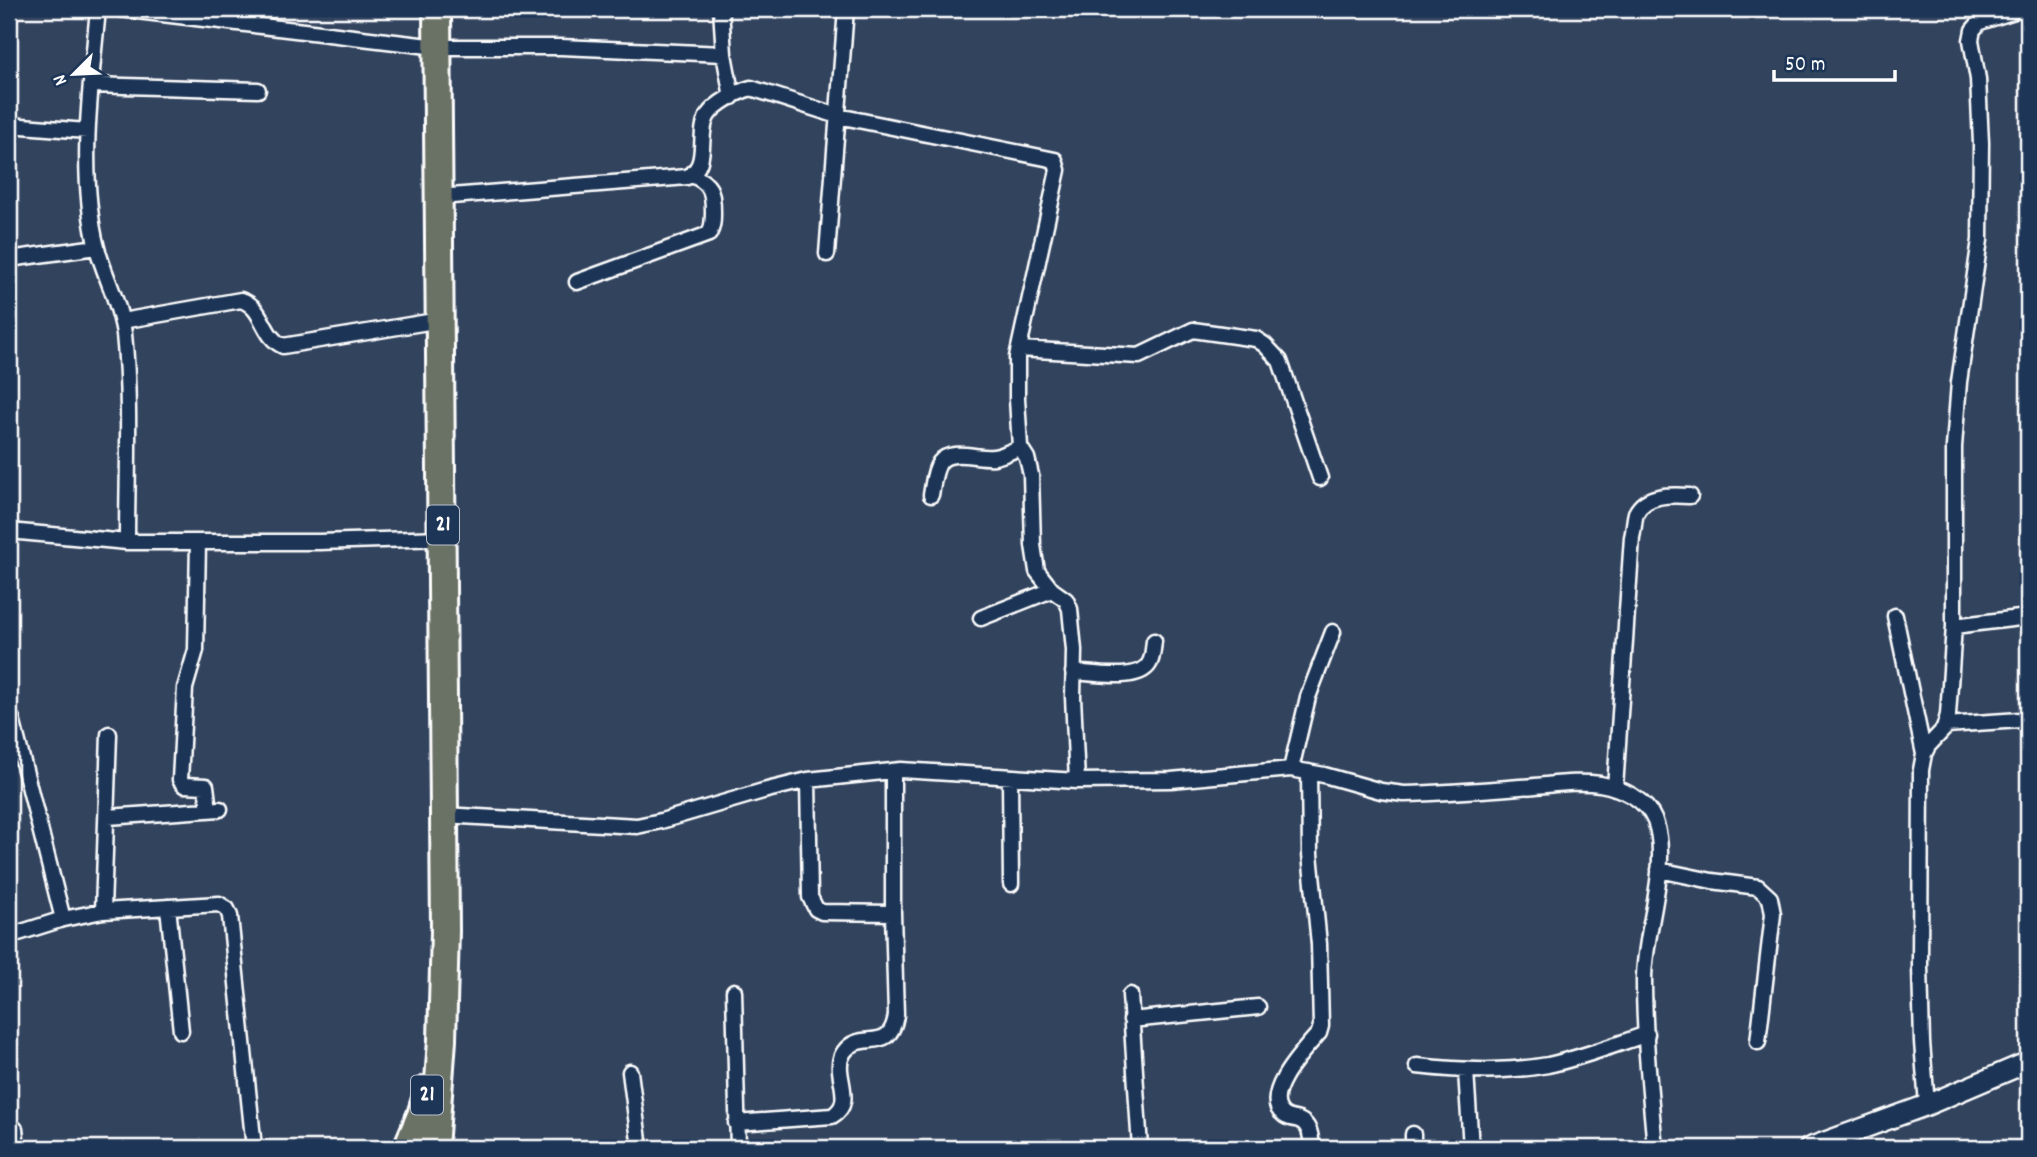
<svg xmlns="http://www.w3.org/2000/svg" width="2037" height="1157" font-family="Dekko,sans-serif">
  <rect width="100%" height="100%" fill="#32435e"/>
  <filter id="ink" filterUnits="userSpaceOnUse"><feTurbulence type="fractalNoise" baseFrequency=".0143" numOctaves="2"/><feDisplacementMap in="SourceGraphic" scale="14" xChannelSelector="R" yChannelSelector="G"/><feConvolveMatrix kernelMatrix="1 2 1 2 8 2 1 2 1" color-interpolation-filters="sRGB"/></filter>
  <g filter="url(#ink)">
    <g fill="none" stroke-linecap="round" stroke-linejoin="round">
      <defs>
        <path id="street" d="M98,9c-7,77 -20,162 -1,239 8,29 23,56 27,86 7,69 3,139 3,208
          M120,9l317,38h124l163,7
          M721,9l3,45 8,43
          M91,85l167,5
          M9,125l78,6
          M439,197l248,-20c24,-12 9,-43 21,-62 8,-12 29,-23 43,-27l87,28 217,44 3,10 -41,187v42l3,48 7,11 4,17 2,70 4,26 15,19 14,10 4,9 4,41 -1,47 4,84
          M827,254l19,-245
          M9,259l88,-12
          M577,282l132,-48c4,-7 4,-14 4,-22 0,-21 -2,-28 -21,-37
          M122,321l119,-21c23,7 21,37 42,46l157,-26
          M1019,349l120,7 54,-26 63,9 9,6 15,16 40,117
          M931,495c2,-10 3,-25 9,-33 10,-14 39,-3 54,-5 9,-1 18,-6 26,-10
          M9,531l118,11h192l124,-4
          M198,542l-2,108 -11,38 -5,92 4,5 22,1 3,24
          M1895,616l29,138
          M981,618l71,-28
          M1954,626l74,-9
          M1073,672c19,1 65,10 76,-8 4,-6 4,-16 5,-23
          M9,715l3,4 51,200
          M1946,725l74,-5 8,3
          M1291,769l17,-72 25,-65
          M1309,772l1,82 9,90 2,82 -2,7c-14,16 -60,63 -35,82 5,4 10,3 15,5 12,5 12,18 13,28
          M1010,777l1,107
          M808,780l2,117 6,12 6,3 71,1
          M1615,788l17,-251c2,-7 2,-17 4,-24 10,-20 36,-18 54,-17
          M443,815l194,11 24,-5 102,-30 45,-11 93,-10 176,11 94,-1 120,-11 33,6 57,16 23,3c38,-1 78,-4 116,-7 26,-1 54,-7 80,-3 22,4 46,15 55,37 16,43 -11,111 -11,158 0,56 6,113 11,169
          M108,817l112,-8
          M1659,870l53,11 46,6 12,11 3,16 -15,128
          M168,907l13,124
          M103,911l6,-177
          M9,936l54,-17 40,-8 116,-7 8,5 3,7 24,232
          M734,991l4,157
          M1130,995l10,153
          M1131,1020l127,-13
          M1417,1066c44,5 87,7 131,-1 33,-7 66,-20 99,-31
          M1466,1071l5,77
          M630,1072l10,76
          M1927,1105l-5,-63 -2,-76 1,-196 3,-16 4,-8 16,-17 4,-14 6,-89v-179l5,-65 21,-142 1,-97 -3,-64 -7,-39 2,-10 7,-8 41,-13
          M736,1123l96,-7c26,-15 -2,-44 12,-64 17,-24 46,4 52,-37l-3,-102v-142
          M15,1129l2,19
          M1413,1148v-14"/>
        <path id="secondary" d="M1809,1148l118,-43 101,-43"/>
        <path id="highway" d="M407,1148l14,-33 8,-26
          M434,1148l8,-108 3,-109 -8,-922"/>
      </defs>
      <use href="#street" stroke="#fff" stroke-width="19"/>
      <use href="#secondary" stroke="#fff" stroke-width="24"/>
      <use href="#highway" stroke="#fff" stroke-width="32"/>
      <use href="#street" stroke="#1d3557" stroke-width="14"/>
      <use href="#secondary" stroke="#1d3557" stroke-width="19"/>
      <use href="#highway" stroke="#6b7165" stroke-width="26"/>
    </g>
  </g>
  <g text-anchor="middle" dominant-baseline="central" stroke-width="7" stroke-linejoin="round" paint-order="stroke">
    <g fill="#1d3557" stroke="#bbc2cd" stroke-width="2">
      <rect x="427" y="505.5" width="32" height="39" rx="5"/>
      <rect x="411" y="1075.5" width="32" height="39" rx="5"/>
    </g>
    <g font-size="23" font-weight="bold" fill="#fff">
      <text x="443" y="525">21</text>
      <text x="427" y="1095">21</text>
    </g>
  </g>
  <rect width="2037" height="1157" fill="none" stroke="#1d3557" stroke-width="35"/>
  <rect x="18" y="18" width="2002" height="1122" fill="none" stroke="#fff" stroke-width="2.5" filter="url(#ink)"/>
  <g transform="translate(74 74) rotate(246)" stroke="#1d3557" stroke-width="5" paint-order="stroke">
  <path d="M0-5L12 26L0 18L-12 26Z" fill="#ffffff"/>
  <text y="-10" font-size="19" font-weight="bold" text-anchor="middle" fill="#ffffff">N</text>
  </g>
  <path d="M1774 70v10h121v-10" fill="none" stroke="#ffffff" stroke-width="3.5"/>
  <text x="1785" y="70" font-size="21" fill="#ffffff" stroke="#1d3557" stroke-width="5" paint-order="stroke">50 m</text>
</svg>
